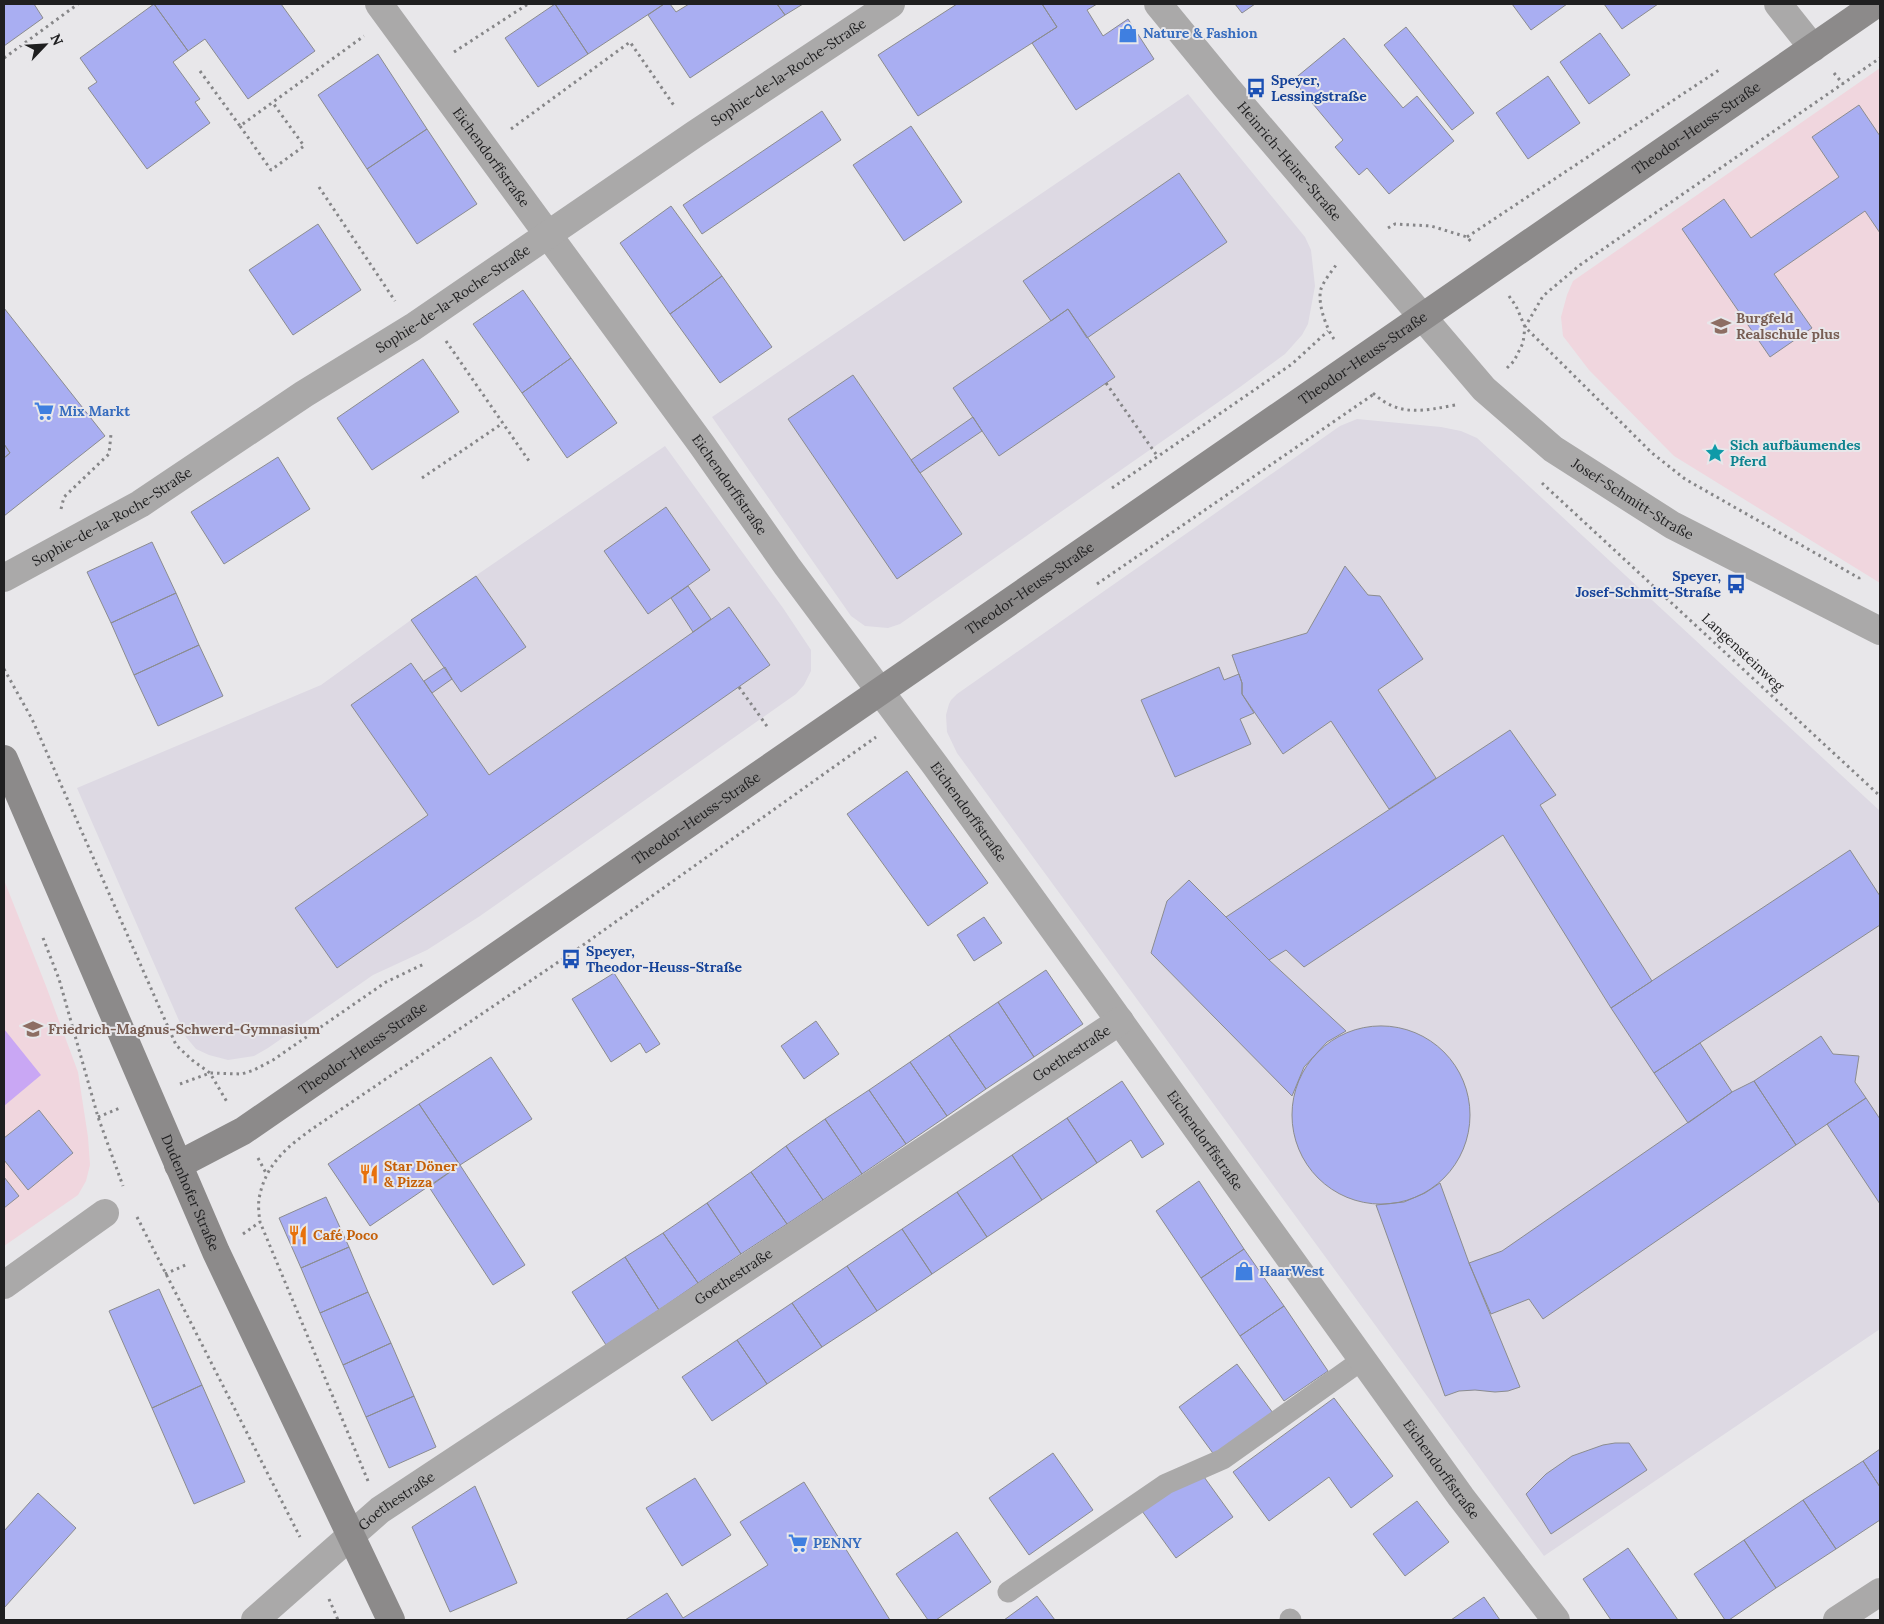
<svg xmlns="http://www.w3.org/2000/svg" width="1884" height="1624" font-family="Lora,serif">
  <rect width="100%" height="100%" fill="#e8e7ea"/>
  <path fill="#ddd9e3" d="M1188,94l117,143 6,13 4,36 -7,38 -6,11 -17,19 -45,33 -340,237 -12,4 -23,-2 -14,-10 -139,-199z
    M1357,419l84,8 20,4 16,7 403,373v518l-336,227 -587,-803 -10,-21 -1,-17 3,-11 2,-4 6,-6 383,-268z
    M665,446l118,162 28,42v21l-7,14 -8,9 -316,222 -53,34 -54,25 -105,73 -14,8 -26,4 -19,-5 -13,-6 -10,-12 -9,-21 -100,-228 244,-103 90,-65z"/>
  <path fill="#f0d6de" d="M1880,68v515l-206,-127 -85,-86 -26,-34 -2,-19 6,-22 6,-14z
    M4,880l42,106 32,86 10,65 2,28 -4,16 -8,14 -74,51z"/>
  <path fill="#c9a7f4" d="M4,1029l37,46 -37,31z"/>
  <path fill="#a9aef2" stroke="#8b8c8f" d="M4,4h30l9,14 -39,28z
    M154,4l34,47 -15,11 27,37 -5,3 15,21 -63,46 -59,-81 9,-6 -17,-24z
    M154,4h127l34,47 -67,48 -43,-60 -17,12z
    M555,4l33,50 -50,33 -33,-49z
    M555,4h109l-76,50z
    M664,4h6l6,8 13,-8h88l8,11 -95,63 -42,-63z
    M777,4h26l-18,11z
    M957,4h85l15,23 -139,89 -40,-61z
    M1042,4h55l-10,6 16,26 25,-17 26,40 -78,51 -44,-67 25,-16z
    M1235,4h20l-13,9z
    M1512,4h55l-36,26z
    M1604,4h54l-36,25z
    M1406,27l68,86 -22,17 -68,-85z
    M1600,33l30,42 -41,29 -29,-42z
    M1344,38l59,70 14,-12 37,45 -65,53 -22,-26 -8,7 -24,-28 8,-7 -50,-60z
    M378,54l49,75 -60,40 -49,-74z
    M1548,76l32,47 -52,36 -32,-46z
    M1859,105l21,31v97l-15,-22 -91,63 38,54 -42,29 -88,-128 42,-30 27,39 88,-61 -27,-40z
    M822,111l19,29 -139,94 -19,-29z
    M911,126l51,76 -58,39 -51,-76z
    M427,129l50,75 -60,40 -50,-75z
    M1179,173l48,69 -140,96 -19,-29 -17,12 -28,-40z
    M671,206l51,70 -52,38 -50,-71z
    M318,224l43,66 -68,45 -44,-65z
    M722,276l50,71 -52,36 -50,-69z
    M523,290l48,68 -49,35 -49,-69z
    M4,308l101,128 -101,80v-58l6,-5 -6,-9z
    M1068,309l47,68 -116,79 -46,-68z
    M571,358l46,65 -50,35 -45,-65z
    M423,359l36,53 -87,58 -35,-52z
    M853,375l109,159 -65,45 -109,-160z
    M973,417l9,14 -62,42 -9,-13z
    M4,444l6,9 -6,5z
    M278,457l32,52 -86,55 -33,-52z
    M666,507l44,63 -62,44 -44,-63z
    M152,542l24,51 -65,30 -24,-51z
    M1345,566l23,29 12,1 43,63 -45,31 58,88 -47,31 -58,-88 -48,33 -41,-60v-11l-10,-28 75,-22z
    M476,576l50,71 -65,45 -50,-72z
    M688,586l23,33 -18,13 -22,-34z
    M176,593l23,52 -65,30 -23,-52z
    M729,607l41,58 -433,303 -42,-60 133,-93 -77,-110 60,-42 78,112z
    M199,645l24,51 -65,30 -24,-51z
    M445,667l7,12 -20,14 -8,-12z
    M1219,667l5,13 15,-6 3,9v11l12,19 -14,6 11,25 -76,33 -34,-77z
    M1510,730l46,65 -16,10 112,176 -41,27 -108,-173 -199,132 -18,-17 -17,10 -43,-43z
    M907,771l81,112 -60,43 -81,-112z
    M1850,850l30,46v29l-226,148 -43,-65z
    M1189,880l80,80 77,71 -19,11 -23,25 -12,29 -141,-143 16,-52z
    M984,917l18,26 -28,18 -17,-26z
    M1046,970l37,54 -49,33 -36,-55z
    M614,973l46,71 -14,9 -6,-10 -29,19 -39,-63z
    M998,1002l36,55 -48,32 -37,-54z
    M816,1021l23,33 -35,25 -23,-33z
    M1292 1115a89 89 0 1 1 178 0a89 89 0 1 1-178 0Z
    M949,1035l37,54 -39,27 -37,-54z
    M1821,1036l12,18 26,2 -4,26 11,16 -70,47 -42,-64z
    M1700,1043l32,49 -44,31 -34,-50z
    M491,1057l41,62 -72,46 -41,-61z
    M910,1062l37,54 -41,28 -37,-54z
    M1122,1081l42,63 -22,14 -11,-18 -34,23 -30,-45z
    M1754,1081l42,64 -253,174 -14,-20 -38,15 -22,-51 33,-12 230,-159z
    M869,1090l37,54 -44,30 -37,-55z
    M1866,1098l14,21v85l-53,-80z
    M419,1104l41,61 -90,61 -42,-62z
    M39,1110l34,43 -45,37 -24,-30v-22z
    M1067,1118l30,45 -55,37 -30,-45z
    M825,1119l37,55 -39,26 -37,-54z
    M786,1146l37,54 -36,24 -36,-52z
    M1012,1155l30,45 -55,37 -30,-45z
    M460,1165l65,100 -32,20 -64,-98z
    M751,1172l36,52 -46,30 -34,-51z
    M4,1177l15,19 -15,12z
    M1199,1181l45,68 -43,29 -45,-67z
    M1440,1183l29,80 51,124 -12,4 -13,1 -20,-2 -16,1 -14,5 -69,-191 28,-3 21,-9z
    M957,1192l30,45 -55,37 -30,-45z
    M326,1197l23,50 -48,21 -22,-50z
    M707,1203l34,51 -43,29 -35,-50z
    M902,1229l30,45 -55,37 -30,-45z
    M663,1233l35,50 -39,27 -34,-53z
    M349,1247l19,45 -48,21 -19,-45z
    M1244,1249l40,57 -44,30 -39,-58z
    M625,1257l34,53 -53,35 -34,-53z
    M847,1266l30,45 -55,36 -30,-44z
    M159,1289l43,96 -50,23 -43,-97z
    M368,1292l23,51 -48,22 -23,-52z
    M792,1303l30,44 -55,37 -30,-44z
    M1284,1306l44,65 -44,30 -44,-65z
    M737,1340l30,44 -55,37 -30,-44z
    M391,1343l23,53 -48,21 -23,-52z
    M1237,1364l36,49 -58,43 -36,-49z
    M202,1385l43,97 -51,22 -42,-96z
    M414,1396l22,51 -47,21 -23,-51z
    M1334,1398l59,78 -42,32 -22,-31 -60,44 -36,-49z
    M1615,1443h14l18,27 -96,64 -25,-40 20,-20 26,-18 31,-11z
    M1880,1449v38l-17,-26z
    M1053,1453l40,57 -64,45 -40,-57z
    M1863,1461l17,26v33l-44,29 -33,-49z
    M1199,1470l34,47 -57,41 -34,-47z
    M695,1478l36,57 -49,31 -36,-58z
    M804,1482l86,138h-265l42,-27 16,25 85,-53 -28,-43z
    M475,1486l42,97 -67,29 -38,-85z
    M38,1493l38,35 -72,80v-77z
    M1803,1500l33,49 -60,39 -32,-48z
    M1417,1501l32,41 -44,34 -32,-42z
    M957,1532l34,50 -55,38h-8l-32,-46z
    M1744,1540l32,48 -47,32h-4l-31,-46z
    M1628,1548l50,72h-67l-28,-41z
    M1037,1596l18,24h-51z
    M1484,1597l16,23h-49z"/>
  <g fill="none" stroke-linecap="round" stroke-linejoin="round">
    <path stroke="#868688" stroke-width="3" stroke-dasharray="2.5 4" stroke-linecap="butt" d="M454,52l74,-48
      M4,58l74,-54
      M200,71l40,55 124,-90
      M1834,73l9,11
      M240,126l31,44 33,-24 -31,-43
      M511,129l119,-87 45,65
      M319,187l76,114
      M1388,228l7,-4 36,2 36,11 6,7
      M1467,237l252,-167
      M1509,296l7,10 9,21 127,126 33,26 174,99v5
      M1334,339c-8,-11 -17,-37 -13,-50 2,-7 11,-18 15,-24
      M446,341l83,120
      M1507,368l7,-7 9,-18 2,-16 18,-31 37,-31 300,-207
      M1106,383l52,74
      M1373,393c26,24 50,18 82,12
      M422,478l81,-55
      M1542,483l338,313
      M1112,488l180,-124 36,-33
      M61,509l3,-12 45,-43 2,-20
      M1097,584l277,-190
      M4,669l28,50 144,326 16,15 18,13 17,29
      M739,687l30,42
      M43,938l16,41 39,138 25,69
      M180,1084l30,-11 32,1 12,-4 19,-10 113,-78 38,-18
      M98,1117l22,-9
      M258,1158l8,15
      M137,1217l163,320
      M243,1234l17,-12
      M165,1274l23,-10
      M368,1481l-108,-259c-1,-7 -2,-16 -1,-23 6,-35 29,-53 56,-72l261,-177 300,-213
      M329,1599l9,21"/>
    <path stroke="#aaa9a9" stroke-width="21" d="M1008,1592l158,-108 57,-25 139,-99
      M1290,1619l1,1"/>
    <g stroke="#aaa9a9" stroke-width="28">
      <path id="s1" d="M379,4l323,441 85,121 148,199 166,230 360,502 95,123"/>
      <path id="s2" d="M1158,4l69,84 257,301 69,60 119,76 208,106"/>
      <path d="M1778,4l35,44"/>
      <path id="s3" d="M4,578l136,-74 164,-110 109,-67 282,-193 196,-130"/>
      <path d="M4,1285l101,-72"/>
      <path id="s4" d="M255,1620l125,-110 740,-489"/>
      <path d="M1837,1620l43,-28"/>
    </g>
    <g stroke="#8c8a8a" stroke-width="28">
      <path id="s5" d="M4,759l212,493 175,368"/>
      <path id="s6" d="M178,1165l65,-34 1633,-1127"/>
    </g>
  </g>
  <defs>
    <symbol id="shop-bare" viewBox="-9 -9 18 18"><path d="M-5-2.5h2.3a2.7 3.5 0 0 1 5.4 0H5L5.5 6h-11ZM-1.5-2.5h3a1.5 2.3 0 0 0-3 0Z" fill="#3f7fe0" stroke="#e8e7ea" stroke-width="2.5" paint-order="stroke"/></symbol>
    <symbol id="bus-bare" viewBox="-9 -9 18 18"><path d="M-5-6H5V4H4V6H2V4H-2V6H-4V4H-5ZM-3.5-4V0h7V-4ZM-3.5 1.2v1.5H-2V1.2ZM2 1.2v1.5H3.5V1.2Z" fill="#1a4fb4" stroke="#e8e7ea" stroke-width="2.5" paint-order="stroke"/></symbol>
    <symbol id="school-bare" viewBox="-9 -9 18 18"><path d="M0-5L7-2L0 1L-7-2ZM-4 1L0 2.5L4 1V4Q0 6-4 4Z" fill="#8d6e63" stroke="#e8e7ea" stroke-width="2.5" paint-order="stroke"/></symbol>
    <symbol id="supermarket-bare" viewBox="-9 -9 18 18"><path d="M-6-5.5h2.5l.6 2H6L4.5 2H-2.5L-4.4-4H-6ZM-1.5 3.2a1.3 1.3 0 1 0 .1 0ZM3 3.2a1.3 1.3 0 1 0 .1 0Z" fill="#3f7fe0" stroke="#e8e7ea" stroke-width="2.5" paint-order="stroke"/></symbol>
    <symbol id="sight-bare" viewBox="-9 -9 18 18"><path d="M0-6L1.8-2.2L6-1.7L2.9 1.2L3.7 5.4L0 3.3L-3.7 5.4L-2.9 1.2L-6-1.7L-1.8-2.2Z" fill="#0f9aa8" stroke="#e8e7ea" stroke-width="2.5" paint-order="stroke"/></symbol>
    <symbol id="restaurant-bare" viewBox="-9 -9 18 18"><path d="M-5-6h1v4h1v-4h1v4h1v-4h1v5L-1.5 .5V6h-2V.5L-5-1ZM5-6V6H3V1.5H1.5Q1.5-4 5-6Z" fill="#e8710a" stroke="#e8e7ea" stroke-width="2.5" paint-order="stroke"/></symbol>
  </defs>
  <g fill-rule="evenodd">
    <use href="#shop-bare" x="1114" y="19" width="28" height="28"/>
    <use href="#bus-bare" x="1242" y="74" width="28" height="28"/>
    <use href="#school-bare" x="1707" y="312" width="28" height="28"/>
    <use href="#supermarket-bare" x="30" y="397" width="28" height="28"/>
    <use href="#sight-bare" x="1701" y="439" width="28" height="28"/>
    <use href="#bus-bare" x="1722" y="570" width="28" height="28"/>
    <use href="#bus-bare" x="557" y="945" width="28" height="28"/>
    <use href="#school-bare" x="19" y="1015" width="28" height="28"/>
    <use href="#restaurant-bare" x="355" y="1160" width="28" height="28"/>
    <use href="#restaurant-bare" x="284" y="1221" width="28" height="28"/>
    <use href="#shop-bare" x="1230" y="1257" width="28" height="28"/>
    <use href="#supermarket-bare" x="784" y="1529" width="28" height="28"/>
  </g>
  <g text-anchor="middle" dominant-baseline="central" stroke-width="4" stroke-linejoin="round" paint-order="stroke">
    <g font-size="14" font-weight="bold" fill="#366cbe" stroke="#e8e7ea" text-anchor="start">
      <text x="1143" y="33">Nature &amp; Fashion</text>
      <text x="59" y="411">Mix Markt</text>
      <text x="1259" y="1271">HaarWest</text>
      <text x="813" y="1543">PENNY</text>
    </g>
    <g font-size="14" fill="#1f1f20" stroke="#e8e7ea">
      <text stroke="none"><textPath href="#s3" startOffset="934">Sophie-de-la-Roche-Straße</textPath></text>
      <text stroke="none"><textPath href="#s6" startOffset="1839">Theodor-Heuss-Straße</textPath></text>
      <text stroke="none"><textPath href="#s1" startOffset="190">Eichendorffstraße</textPath></text>
      <text stroke="none"><textPath href="#s2" startOffset="205">Heinrich-Heine-Straße</textPath></text>
      <text stroke="none"><textPath href="#s3" startOffset="529">Sophie-de-la-Roche-Straße</textPath></text>
      <text stroke="none"><textPath href="#s6" startOffset="1434">Theodor-Heuss-Straße</textPath></text>
      <text stroke="none"><textPath href="#s1" startOffset="595">Eichendorffstraße</textPath></text>
      <text stroke="none"><textPath href="#s2" startOffset="690">Josef-Schmitt-Straße</textPath></text>
      <text stroke="none"><textPath href="#s3" startOffset="124">Sophie-de-la-Roche-Straße</textPath></text>
      <text stroke="none"><textPath href="#s6" startOffset="1029">Theodor-Heuss-Straße</textPath></text>
      <text transform="translate(1743 652) rotate(43)">Langensteinweg</text>
      <text stroke="none"><textPath href="#s1" startOffset="1000">Eichendorffstraße</textPath></text>
      <text stroke="none"><textPath href="#s6" startOffset="624">Theodor-Heuss-Straße</textPath></text>
      <text stroke="none"><textPath href="#s6" startOffset="219">Theodor-Heuss-Straße</textPath></text>
      <text stroke="none"><textPath href="#s4" startOffset="995">Goethestraße</textPath></text>
      <text stroke="none"><textPath href="#s1" startOffset="1405">Eichendorffstraße</textPath></text>
      <text stroke="none"><textPath href="#s5" startOffset="472">Dudenhofer Straße</textPath></text>
      <text stroke="none"><textPath href="#s4" startOffset="590">Goethestraße</textPath></text>
      <text stroke="none"><textPath href="#s1" startOffset="1810">Eichendorffstraße</textPath></text>
      <text stroke="none"><textPath href="#s4" startOffset="185">Goethestraße</textPath></text>
    </g>
    <g font-size="14" font-weight="bold" fill="#164399" stroke="#e8e7ea" text-anchor="start">
      <text x="1271" y="80">Speyer,<tspan x="1271" dy="16">Lessingstraße</tspan></text>
      <text x="1721" y="576" text-anchor="end">Speyer,<tspan x="1721" dy="16">Josef-Schmitt-Straße</tspan></text>
      <text x="586" y="951">Speyer,<tspan x="586" dy="16">Theodor-Heuss-Straße</tspan></text>
    </g>
    <g font-size="14" font-weight="bold" fill="#785e54" stroke="#e8e7ea" text-anchor="start">
      <text x="1736" y="318">Burgfeld<tspan x="1736" dy="16">Realschule plus</tspan></text>
      <text x="48" y="1029">Friedrich-Magnus-Schwerd-Gymnasium</text>
    </g>
    <g font-size="14" font-weight="bold" fill="#0d838f" stroke="#e8e7ea" text-anchor="start">
      <text x="1730" y="445">Sich aufbäumendes<tspan x="1730" dy="16">Pferd</tspan></text>
    </g>
    <g font-size="14" font-weight="bold" fill="#c56008" stroke="#e8e7ea" text-anchor="start">
      <text x="384" y="1166">Star Döner<tspan x="384" dy="16">&amp; Pizza</tspan></text>
      <text x="313" y="1235">Café Poco</text>
    </g>
  </g>
  <rect width="1884" height="1624" fill="none" stroke="#1f1f20" stroke-width="10"/>
  <g transform="translate(45 45) rotate(65)" stroke="#e8e7ea" stroke-width="4" paint-order="stroke">
  <path d="M0-4L9 19L0 12L-9 19Z" fill="#1f1f20"/>
  <text y="-8" font-size="14" font-weight="bold" text-anchor="middle" fill="#1f1f20">N</text>
  </g>
</svg>
